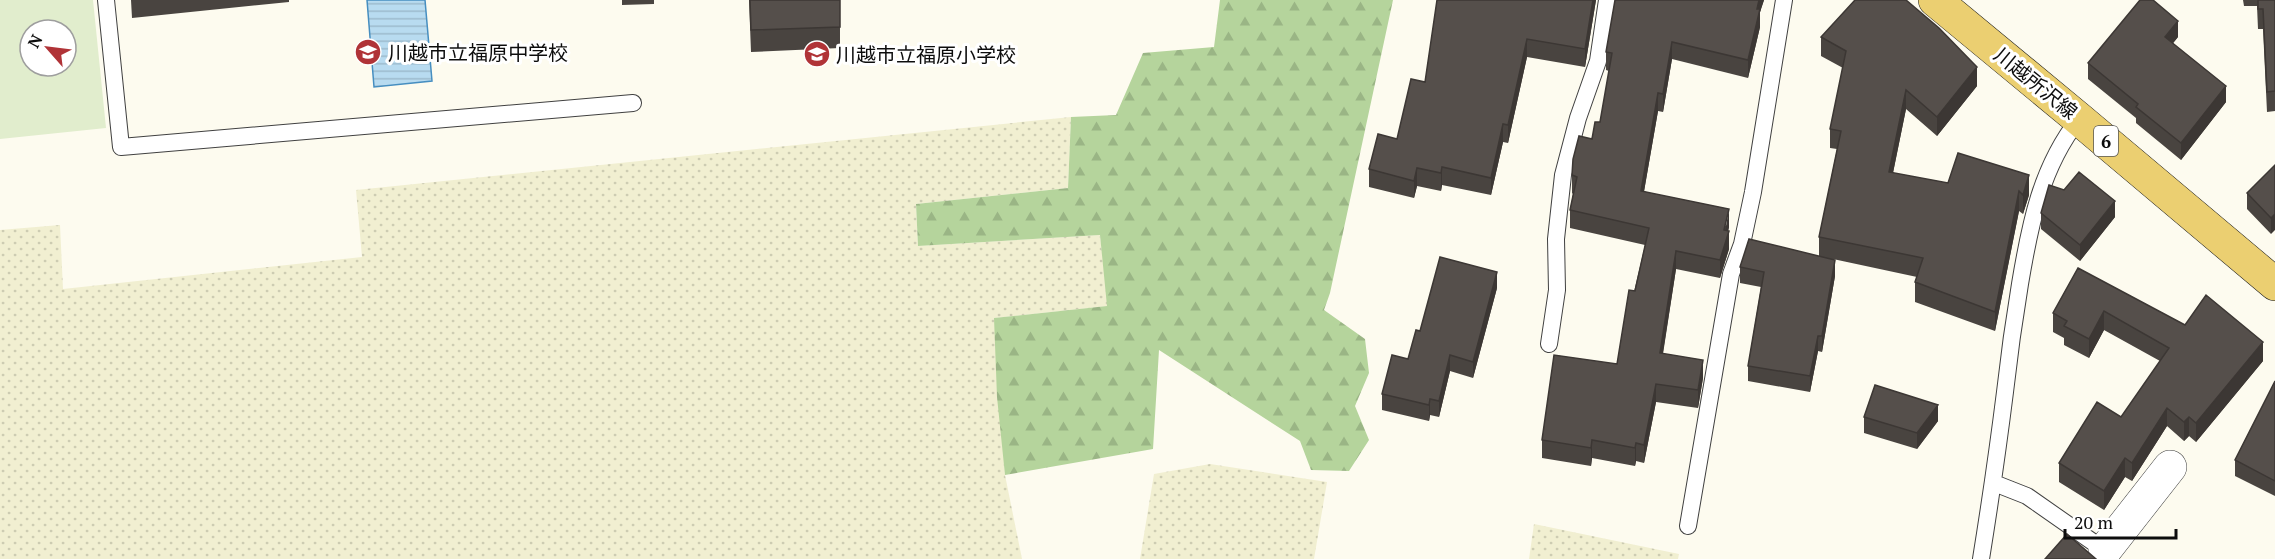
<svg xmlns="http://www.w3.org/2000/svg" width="2275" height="559" font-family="'PT Serif','Noto Sans JP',serif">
  <defs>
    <pattern id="farmland-dots" width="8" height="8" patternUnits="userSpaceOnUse" patternTransform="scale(1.5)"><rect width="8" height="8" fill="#f1efd1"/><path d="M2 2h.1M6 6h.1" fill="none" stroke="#cdccb2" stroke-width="1.8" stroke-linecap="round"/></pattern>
    <pattern id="forest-firs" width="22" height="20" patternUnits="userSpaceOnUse" patternTransform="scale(1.5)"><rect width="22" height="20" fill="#b5d49c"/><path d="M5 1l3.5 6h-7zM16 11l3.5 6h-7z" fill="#9ab585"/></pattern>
    <pattern id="water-rules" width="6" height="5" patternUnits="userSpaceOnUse" patternTransform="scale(1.5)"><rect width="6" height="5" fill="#b8dbf0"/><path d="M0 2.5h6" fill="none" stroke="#9dbbcd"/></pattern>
  </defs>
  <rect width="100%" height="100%" fill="#fdfbef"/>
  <path fill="url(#farmland-dots)" d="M1071,117l-3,71 -152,16 2,42 182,-11 8,71 -113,12 10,157 17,84h-1022v-329l60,-5 3,64 299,-32 -6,-67z
    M1210,464l117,18 -13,77h-174l14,-85z
    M1534,524l145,30 -1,5h-149z"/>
  <path fill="url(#forest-firs)" d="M1220,0h173l-63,293 -6,17 41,29 4,34 -14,33 14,34 -20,31 -38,-1 -11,-29 -141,-91 -6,99 -148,26 -8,-78 -3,-79 113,-12 -7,-71 -182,11 -2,-42 152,-16 3,-71 45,-2 27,-62 71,-6z"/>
  <path fill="#e1edcd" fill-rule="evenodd" d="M0,0h93l13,128 -106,11zM30,30h36v36h-36z"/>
  <path fill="url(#water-rules)" stroke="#468ec0" stroke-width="1.5" d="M367,0h58l7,81 -58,6z"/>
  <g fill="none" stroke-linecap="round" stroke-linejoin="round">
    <defs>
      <path id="lane" d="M106,0l15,147 512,-44
        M1549,344l8,-54 -1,-51 7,-64 15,-57 20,-57 9,-61
        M1994,483l33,13 83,58
        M1688,526l43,-252 11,-30 11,-52 31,-192
        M1981,559c9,-56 17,-111 24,-167 4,-36 9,-72 15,-108 10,-60 21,-117 59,-165"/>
      <path id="street" d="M2105,550l65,-83"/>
      <path id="primary" d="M1935,0l144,119 196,165"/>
    </defs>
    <use href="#lane" stroke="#404040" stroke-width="18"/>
    <use href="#street" stroke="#404040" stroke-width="34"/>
    <use href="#primary" stroke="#1e1e1e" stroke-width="34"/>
    <use href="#lane" stroke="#fff" stroke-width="16"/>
    <use href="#street" stroke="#fff" stroke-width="33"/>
    <use href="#primary" stroke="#ebcf71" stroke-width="33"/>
  </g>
  <path fill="#494440" d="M131,0h158v2l-157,16z
    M622,0h32v4l-32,1z
    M749,0h91v48l-89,4z
    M1437,0h159l-11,67 -58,-10 -19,86 -5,-1 -12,53 -49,-10 -1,6 -24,-5 -3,12 -45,-11v-18l28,-30 28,-57z
    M1615,0h149l-4,12v15l-12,51 -76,-19 -9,53 -5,-1 -14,80 85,36 -1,4 1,18 -9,29 -44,-9 -13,85 40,24 -5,30 -42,-6 -12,61 -8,-2 -1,5 -43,-8 -1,8 -49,-8v-18l75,-76 28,-119 -75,-17v-18l3,-16 -1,-1v-18l28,-53 9,-51 -3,-1v-18z
    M2243,0h32v111l-8,1 -4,-83h-5l-1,-23h-13z
    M1821,37l156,49 -40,50 -31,-27 -13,64 55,10 10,-30 71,42 -6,19 -4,-3 -24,120 -80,-29v-20l2,-5 -84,-18 2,17 -13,76 -4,-1 -8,41 -62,-11v-15l13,-79 -21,-4v-16l79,-11v-19l18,-88 -7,-1v-19l13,-61 -22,-12z
    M2178,37l-5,6 53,59 -45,58 -45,-37v-5l-48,-39v-16z
    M2275,165l-4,69 -24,-25v-16z
    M2041,213l74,4 -35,44 -39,-32z
    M2078,268l107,57 78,36 -67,81 -7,-6 -5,5 -17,-15 -35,55 -7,-4 -21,33 -45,-28v-19l62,-46 39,-56 -56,-31 -15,28 -25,-13v-7l-11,-6v-19z
    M1497,288l-24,90 -23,-7 -11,46 -9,-2 -1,6 -47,-11v-16l26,-35 12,-28z
    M2275,381v115l-40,-20v-16z
    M1864,417l74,4 -21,28 -53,-16z"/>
  <path fill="#3c3734" d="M1593,0h3l-11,67v-18z
    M1759,0h5l-4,12v15l-12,51v-18z
    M2178,21v16l-13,16v-16z
    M1527,39v18l-19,86v-18z
    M1672,42v17l-9,53v-18z
    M1977,67v19l-40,50v-19z
    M2226,86v16l-45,58v-17z
    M1906,90v19l-17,83v-20z
    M1658,93v18l-17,98v-18z
    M1503,124v18l-12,53v-17z
    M1442,167v18l-1,6v-18z
    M1417,168v18l-3,12v-17z
    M2029,175v20l-6,19v-19z
    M2019,191v20l-24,120v-19z
    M2115,201v16l-35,44v-16z
    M1729,209v18l-3,13 3,-9v18l-9,29v-18z
    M2275,214v16l-4,4v-16z
    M1676,251v18l-16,102v-18z
    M1835,260v16l-13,76v-16z
    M1497,272v16l-24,90v-16z
    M2104,311v19l-15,28v-19z
    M1818,336v15l-8,41v-16z
    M2263,342v19l-67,81v-19z
    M1450,355v16l-11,46v-16z
    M1703,360v18l-5,30v-18z
    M1656,384v18l-12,61v-18z
    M1430,399v16l-1,6v-16z
    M1938,405v16l-21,28v-16z
    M2167,408v18l-35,55v-18z
    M2189,417v19l-5,5v-19z
    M1592,440v18l-1,8v-18z
    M1636,443v18l-1,5v-18z
    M2125,458v19l-21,33v-19z"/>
  <path fill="#554f4b" stroke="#3c3734" stroke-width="1.5" d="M750,0h90v27l-89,3z
    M1437,0h156l-8,49 -58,-10 -19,86 -5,-1 -12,54 -49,-11 -1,6 -24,-5 -3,13 -45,-12 9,-35 19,5 14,-60 14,3z
    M1615,0h144l-2,9h3l-12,51 -76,-18 -9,52 -5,-1 -17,98 88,18 -5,21 5,1 -9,29 -44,-9 -16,102 43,7 -5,30 -42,-6 -12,61 -8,-2 -1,5 -43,-8 -1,8 -49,-8 12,-85 63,9 12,-74 6,1 14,-63 -79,-18 7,-33 -5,-2 1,-16 6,-23 13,3 3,-17h5l12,-69 -6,-1z
    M1855,0h51l33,28 38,39 -40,50 -31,-27 -17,82 59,11 10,-30 71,22 -6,20 -4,-4 -24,121 -80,-30 8,-24 -104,-21 22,-106 -11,-2 16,-78 -25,-14z
    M2140,0h13l25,21 -13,16 61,49 -45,57 -45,-36 2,-3 -50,-41z
    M2258,0h17v91l-8,1 -4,-83h-5z
    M2275,165v49l-4,4 -24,-25z
    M2079,172l36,29 -35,44 -39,-32 8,-28 15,5z
    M1749,239l86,21 -13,76h-4l-8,40 -62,-10 16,-94 -24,-5z
    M1440,257l57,15 -24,90 -23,-7 -11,46 -9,-2 -1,6 -47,-11 10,-39 16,4 8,-29 4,1z
    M2078,268l107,57 21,-30 57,47 -67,81 -7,-6 -5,5 -17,-14 -35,55 -7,-5 -21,33 -45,-28 38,-61 24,15 48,-69 -65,-37 -15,28 -25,-13 3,-5 -14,-8z
    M2275,381v100l-40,-21z
    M1875,385l63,20 -21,28 -53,-16z
    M2067,534l29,25h-51z"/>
  <defs>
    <symbol id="school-disc" viewBox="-11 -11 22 22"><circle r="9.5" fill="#b03337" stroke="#fff"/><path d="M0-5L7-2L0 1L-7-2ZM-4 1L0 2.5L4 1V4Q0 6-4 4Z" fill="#fff"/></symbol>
  </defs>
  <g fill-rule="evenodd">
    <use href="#school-disc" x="353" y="37" width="30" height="30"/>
    <use href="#school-disc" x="802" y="39" width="30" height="30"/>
  </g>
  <g text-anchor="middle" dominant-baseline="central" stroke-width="6" stroke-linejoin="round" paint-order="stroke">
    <rect fill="#fff" stroke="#565656" stroke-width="1.5" x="2094" y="126" width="24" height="30" rx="4.5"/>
    <g font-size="18" font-weight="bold" fill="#0d0d0d">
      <text x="2106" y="141">6</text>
    </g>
    <g font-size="20" fill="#0d0d0d" stroke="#fff" text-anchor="start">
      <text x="388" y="52">川越市立福原中学校</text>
      <text x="836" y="54">川越市立福原小学校</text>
    </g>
    <g font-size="20" fill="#0d0d0d" stroke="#fff">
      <text transform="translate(2036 83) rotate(39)">川越所沢線</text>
    </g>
  </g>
  <g transform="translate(48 48) rotate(298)"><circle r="28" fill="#ffffff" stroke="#9e9e9e" stroke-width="1.5"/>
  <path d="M0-4.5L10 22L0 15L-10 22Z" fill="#b03337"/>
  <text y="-9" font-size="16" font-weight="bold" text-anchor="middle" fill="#0d0d0d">N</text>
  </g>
  <path d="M2065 529v9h111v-9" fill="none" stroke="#0d0d0d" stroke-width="3"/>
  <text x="2074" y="529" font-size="18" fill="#0d0d0d" stroke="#ffffff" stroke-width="4.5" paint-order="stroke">20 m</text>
</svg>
